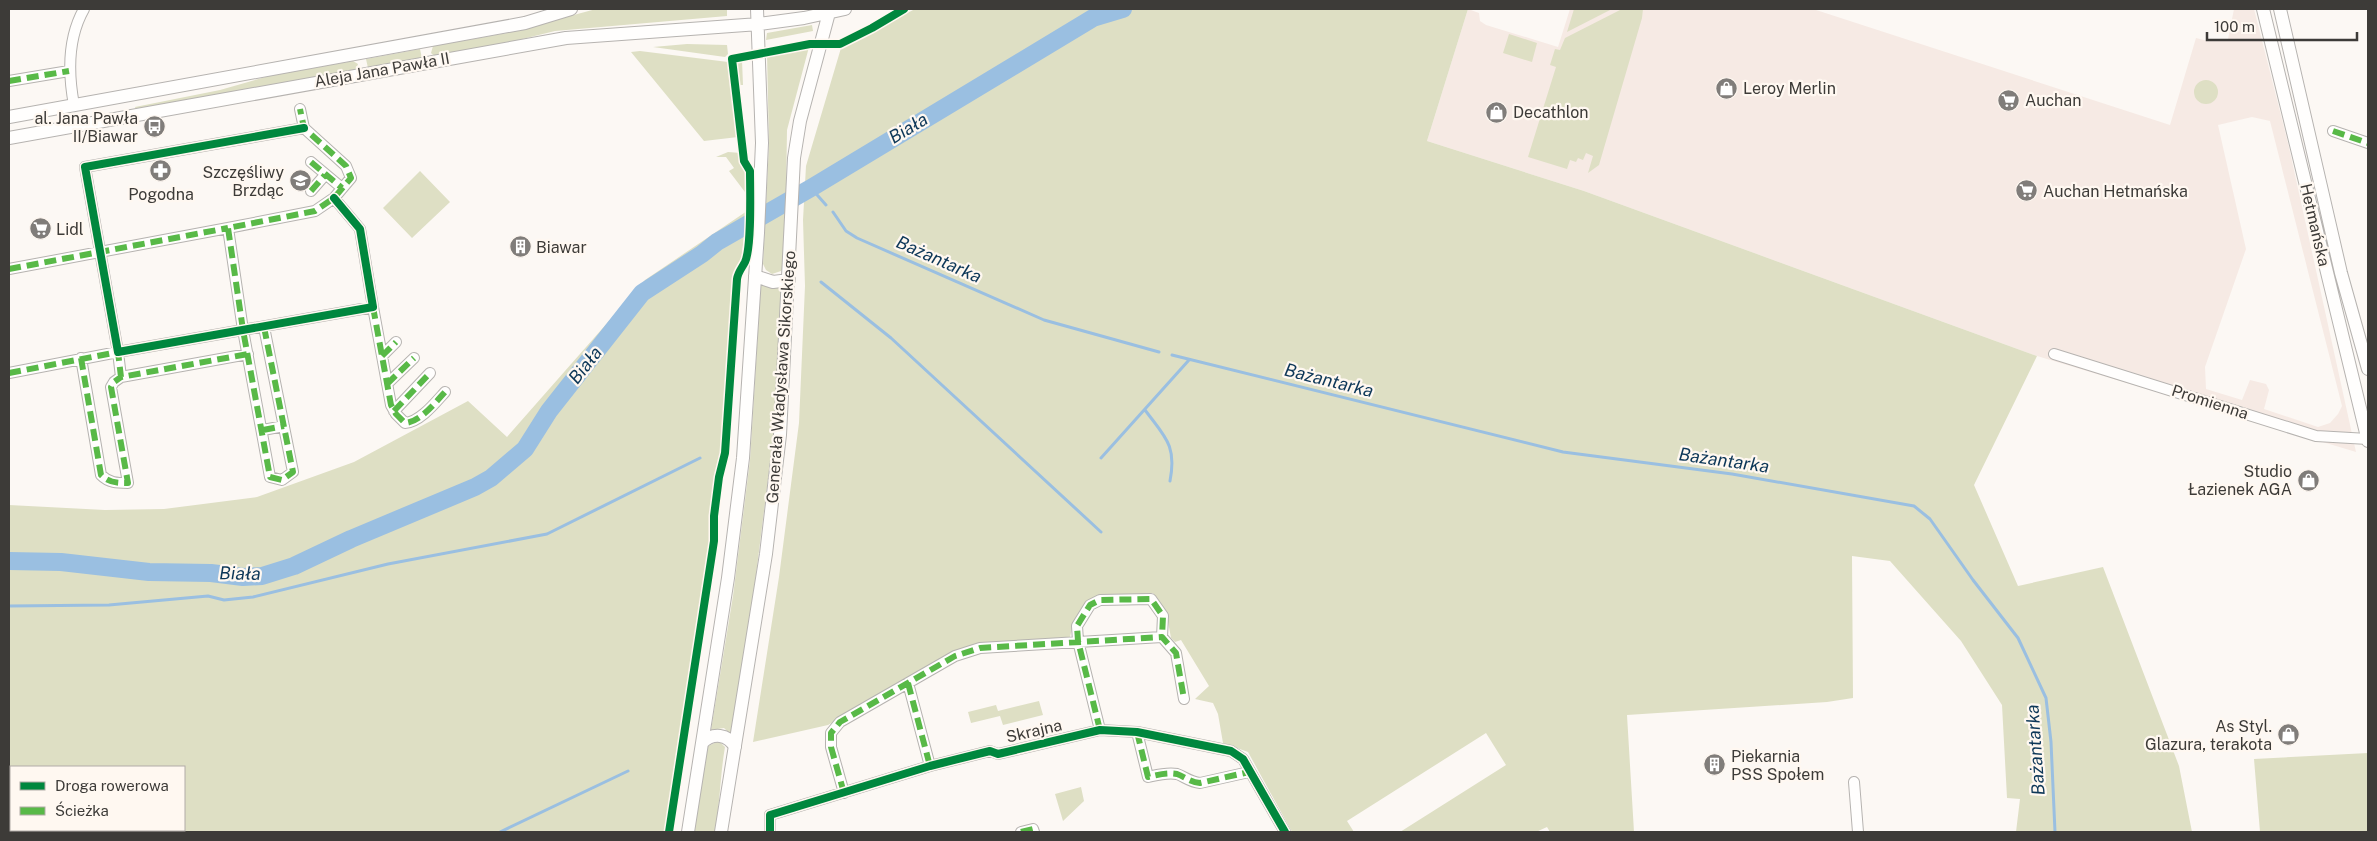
<svg xmlns="http://www.w3.org/2000/svg" width="2377" height="841" font-family="'Public Sans',sans-serif">
  <rect width="100%" height="100%" fill="#fcf8f4"/>
  <path fill="#f6eae4" fill-rule="evenodd" d="M1468,9l11,4 1,8 6,4 72,22 12,-38h243l357,116 26,-87 12,3 20,-2 6,-30h20l34,134 68,309 -319,-96 -453,-165 -157,-50zM2252,117l18,4 72,285 -4,8 -8,9 -12,4 -54,-18 5,-19 -3,-6 -16,-4 -8,20 -36,-11 -1,-22 41,-118 -28,-124z"/>
  <path fill="#dedfc4" fill-rule="evenodd" d="M596,9h131v7l-172,15 -49,12 -72,13 -3,-3 2,-7 74,-13z
    M915,9h553l-41,132 157,50 453,165 -63,129 44,101 85,-19 76,199 13,66h-176l4,-33 -13,-1 -5,-93 -41,-64 -71,-80 -38,-5 1,142 -26,4 -200,13 7,117h-84l-3,-5 -11,5h-136l106,-67 -20,-32 -139,88 7,11h-62l-44,-80 -25,-9 -5,-29 -5,-11 -18,-4 14,-13 -28,-46 -6,2 -4,-4 -4,-22 -14,-23 -62,6 -17,21 -4,17 -89,6 -28,9 -125,73 -75,17 26,-165 20,-154 6,-137 -2,-66 3,-54 35,-118z
    M1574,9h38l-45,23z
    M1622,9h21l-1,9 -43,147 -11,8 5,-17 -7,-3 -3,7 -5,-2 -2,4 -6,-2 -3,9 -39,-12 28,-90 -6,-2 5,-16 5,1 5,-12z
    M812,25l1,6 -47,9 1,-7z
    M1509,34l28,9 -5,19 -29,-9z
    M687,44l40,1 1,9 -3,3 -72,-10z
    M809,47l-22,83 -2,136 -4,5 -9,3 -6,-4 -3,-6 6,-119 -2,-91z
    M420,49l2,9 -54,10 -2,-9z
    M640,51l88,11 10,75 -34,4 -73,-89z
    M742,60l1,25h-3v13h2l1,39 -9,-73 2,-3z
    M353,61l5,3 -2,6 -220,40 -1,-3 85,-17 49,-14z
    M2194 92a12 12 0 1 1 24 0a12 12 0 1 1-24 0Z
    M728,152l13,1v10l6,10 1,23 -19,-25 5,-3 -8,-11h-10z
    M420,171l30,31 -38,36 -29,-30z
    M747,211l-6,51 -5,6 -3,13 -13,182 -5,16 -5,47 1,15 -46,291h-656v-327l96,5 59,-1 93,-12 97,-35 114,-61 39,36 138,-157zM11,767h173v63h-173z
    M761,283l11,6 11,-5 -9,147 -26,208 -16,97 -8,-8 -13,2 22,-134 17,-136z
    M1039,701l4,14 -40,10 -3,-9 -29,7 -3,-11 28,-7 2,6z
    M719,741l6,6c-5,29 -5,57 -10,85h-21l14,-86z
    M2368,753v79h-108l-6,-73z
    M1081,787l3,14 -21,20 -8,-27z"/>
  <g fill="none" stroke-linecap="round" stroke-linejoin="round">
    <path stroke="#9abfe1" stroke-width="3" d="M811,188l15,17
      M833,212l13,19 11,7 187,82 115,32
      M821,282l70,56 210,194
      M1172,355l391,97 169,22 182,32 16,13 43,61 45,58 28,60 5,44 4,90
      M1145,410c20,27 32,35 25,71
      M1101,458l88,-98
      M9,606l100,-1 99,-9 16,4 29,-3 135,-33 159,-30 153,-76
      M500,832l128,-61"/>
    <path stroke="#9abfe1" stroke-width="18" d="M9,561l52,1 88,10 62,1 32,4 19,-1 32,-10 57,-27 124,-52 16,-9 34,-29 24,-38 93,-118 60,-39 15,-12 94,-54 282,-170 30,-9"/>
    <defs>
      <path id="minor" d="M9,81l60,-10
        M74,105c-6,-32 -7,-66 10,-96
        M304,128l-219,39 33,185 255,-45 -13,-78 -26,-31
        M2333,131l35,12
        M311,162l31,26
        M311,191l14,-16
        M9,269l219,-41
        M373,307l18,98 5,9 9,9c15,-1 30,-20 40,-31
        M264,327l29,145 -11,8 -12,-3 -27,-147 -15,-102 87,-17 19,-13 17,-20 -5,-12 -42,-38 -4,-19
        M2054,354l262,82 52,3
        M382,356l14,-14
        M81,358l20,117c8,8 16,8 27,8l-17,-96 3,-5 7,-5
        M9,373l109,-21 3,25 127,-23
        M387,384l27,-26
        M394,411l36,-38
        M263,430l21,-4
        M908,683l22,83
        M1100,730l-22,-89 -1,-15 13,-21 10,-5 51,-1 12,17 -1,21
        M1137,732l11,45c9,-2 19,-5 29,-3 8,3 13,8 23,9l49,-11
        M1854,782l4,50
        M844,793l-13,-46v-14l9,-11 115,-66 25,-8 182,-11 14,16 8,46
        M770,832v-17l160,-49 60,-15 8,3 102,-24 37,2 94,19 12,8 42,73
        M1021,832l12,-3 1,3"/>
      <path id="major" d="M2263,9l105,432
        M2280,9l61,264 27,96
        M9,117l516,-94 46,-14
        M9,138l557,-100 193,-14 45,-6 41,-9
        M755,276l18,6 16,-2
        M702,743c11,-11 26,-9 33,4
        M688,832l40,-254 15,-120 15,-225 4,-90 -5,-134
        M721,832l45,-278 14,-119 14,-277 6,-37 30,-112"/>
    </defs>
    <use href="#minor" stroke="#b6b3b0" stroke-width="12"/>
    <use href="#major" stroke="#b6b3b0" stroke-width="14"/>
    <use href="#minor" stroke="#fffefd" stroke-width="10"/>
    <use href="#major" stroke="#fffefd" stroke-width="12"/>
    <path stroke="#58b947" stroke-width="6" stroke-dasharray="12 6" stroke-linecap="butt" d="M9,81l60,-10
      M2333,131l35,12
      M311,162l31,26
      M311,191l14,-16
      M9,269l219,-41
      M373,307l18,98 5,9 9,9c15,-1 30,-20 40,-31
      M264,327l29,145 -11,8 -12,-3 -27,-147 -15,-102 87,-17 19,-13 17,-20 -5,-12 -42,-38 -4,-19
      M382,356l14,-14
      M81,358l20,117c8,8 16,8 27,8l-17,-96 3,-5 7,-5
      M9,373l109,-21 3,25 127,-23
      M387,384l27,-26
      M394,411l36,-38
      M263,430l21,-4
      M908,683l22,83
      M1100,730l-22,-89 -1,-15 13,-21 10,-5 51,-1 12,17 -1,21
      M1137,732l11,45c9,-2 19,-5 29,-3 8,3 13,8 23,9l49,-11
      M844,793l-13,-46v-14l9,-11 115,-66 25,-8 182,-11 14,16 8,46
      M1021,832l12,-3 1,3"/>
    <defs>
      <path id="cycleway" d="M304,128l-219,39 33,185 255,-45 -13,-78 -26,-31
        M669,832l45,-291v-25l5,-39 6,-24 12,-174c1,-7 5,-11 8,-17 7,-15 5,-73 5,-91l-6,-10 -12,-102 78,-15h30l32,-16 32,-19
        M770,832v-17l160,-49 60,-15 8,3 102,-24 37,2 94,19 12,8 42,73"/>
    </defs>
    <use href="#cycleway" stroke="#fff8f1" stroke-width="11"/>
    <use href="#cycleway" stroke="#00873e" stroke-width="8"/>
  </g>
  <defs>
    <symbol id="shop-disc" viewBox="-11 -11 22 22"><circle r="9.5" fill="#807d7a" stroke="#fff8f1"/><path d="M-5-2.5h2.3a2.7 3.5 0 0 1 5.4 0H5L5.5 6h-11ZM-1.5-2.5h3a1.5 2.3 0 0 0-3 0Z" fill="#fff"/></symbol>
    <symbol id="supermarket-disc" viewBox="-11 -11 22 22"><circle r="9.5" fill="#807d7a" stroke="#fff8f1"/><path d="M-6-5.5h2.5l.6 2H6L4.5 2H-2.5L-4.4-4H-6ZM-1.5 3.2a1.3 1.3 0 1 0 .1 0ZM3 3.2a1.3 1.3 0 1 0 .1 0Z" fill="#fff"/></symbol>
    <symbol id="bus-disc" viewBox="-11 -11 22 22"><circle r="9.5" fill="#807d7a" stroke="#fff8f1"/><path d="M-5-6H5V4H4V6H2V4H-2V6H-4V4H-5ZM-3.5-4V0h7V-4ZM-3.5 1.2v1.5H-2V1.2ZM2 1.2v1.5H3.5V1.2Z" fill="#fff"/></symbol>
    <symbol id="pharmacy-disc" viewBox="-11 -11 22 22"><circle r="9.5" fill="#807d7a" stroke="#fff8f1"/><path d="M-2-6h4v4h4v4h-4v4h-4v-4h-4v-4h4Z" fill="#fff"/></symbol>
    <symbol id="school-disc" viewBox="-11 -11 22 22"><circle r="9.5" fill="#807d7a" stroke="#fff8f1"/><path d="M0-5L7-2L0 1L-7-2ZM-4 1L0 2.5L4 1V4Q0 6-4 4Z" fill="#fff"/></symbol>
    <symbol id="building-disc" viewBox="-11 -11 22 22"><circle r="9.5" fill="#807d7a" stroke="#fff8f1"/><path d="M-4-6H4V6H1V3H-1V6H-4ZM-2.5-4.3h1.7v1.8h-1.7ZM.8-4.3h1.7v1.8H.8ZM-2.5-1h1.7V.8h-1.7ZM.8-1h1.7V.8H.8Z" fill="#fff"/></symbol>
  </defs>
  <g fill-rule="evenodd">
    <use href="#shop-disc" x="1714" y="76" width="25" height="25"/>
    <use href="#supermarket-disc" x="1996" y="88" width="25" height="25"/>
    <use href="#shop-disc" x="1484" y="100" width="25" height="25"/>
    <use href="#bus-disc" x="142" y="114" width="25" height="25"/>
    <use href="#pharmacy-disc" x="148" y="158" width="25" height="25"/>
    <use href="#school-disc" x="288" y="168" width="25" height="25"/>
    <use href="#supermarket-disc" x="2014" y="178" width="25" height="25"/>
    <use href="#supermarket-disc" x="28" y="216" width="25" height="25"/>
    <use href="#building-disc" x="508" y="234" width="25" height="25"/>
    <use href="#shop-disc" x="2296" y="468" width="25" height="25"/>
    <use href="#shop-disc" x="2276" y="722" width="25" height="25"/>
    <use href="#building-disc" x="1702" y="752" width="25" height="25"/>
  </g>
  <g text-anchor="middle" dominant-baseline="central" stroke-width="4.5" stroke-linejoin="round" paint-order="stroke">
    <g font-size="16" fill="#3d3b38" stroke="#fff8f1">
      <text transform="translate(382 70) rotate(-10)">Aleja Jana Pawła II</text>
      <text transform="translate(2315 225) rotate(77)">Hetmańska</text>
      <text transform="translate(781 377) rotate(-86)">Generała Władysława Sikorskiego</text>
      <text transform="translate(2210 402) rotate(18)">Promienna</text>
      <text transform="translate(1034 731) rotate(-13)">Skrajna</text>
    </g>
    <g font-size="16" fill="#3d3b38" stroke="#fff8f1" text-anchor="start">
      <text x="1743" y="88">Leroy Merlin</text>
      <text x="2025" y="100">Auchan</text>
      <text x="1513" y="112">Decathlon</text>
      <text x="138" y="118" text-anchor="end">al. Jana Pawła<tspan x="138" dy="18">II/Biawar</tspan></text>
      <text x="284" y="172" text-anchor="end">Szczęśliwy<tspan x="284" dy="18">Brzdąc</tspan></text>
      <text x="2043" y="191">Auchan Hetmańska</text>
      <text x="161" y="194" text-anchor="middle">Pogodna</text>
      <text x="56" y="229">Lidl</text>
      <text x="536" y="247">Biawar</text>
      <text x="2292" y="471" text-anchor="end">Studio<tspan x="2292" dy="18">Łazienek AGA</tspan></text>
      <text x="2272" y="726" text-anchor="end">As Styl.<tspan x="2272" dy="18">Glazura, terakota</tspan></text>
      <text x="1731" y="756">Piekarnia<tspan x="1731" dy="18">PSS Społem</tspan></text>
    </g>
    <g font-size="18" font-style="italic" fill="#0d3758" stroke="#fff8f1">
      <text transform="translate(908 128) rotate(-31)">Biała</text>
      <text transform="translate(939 259) rotate(24)">Bażantarka</text>
      <text transform="translate(585 365) rotate(-52)">Biała</text>
      <text transform="translate(1329 380) rotate(14)">Bażantarka</text>
      <text transform="translate(1724 460) rotate(8)">Bażantarka</text>
      <text transform="translate(240 573) rotate(1)">Biała</text>
      <text transform="translate(2035 750) rotate(-94)">Bażantarka</text>
    </g>
  </g>
  <rect width="2377" height="841" fill="none" stroke="#3d3b38" stroke-width="20"/>
  <rect x="10" y="766" width="175" height="65" fill="#fff8f1" stroke="#b1aca7"/>
  <rect x="20" y="782" width="25" height="8" fill="#00873e" stroke="#b1aca7"/>
  <text x="55" y="791" font-size="15" fill="#3d3b38">Droga rowerowa</text>
  <rect x="20" y="807" width="25" height="8" fill="#58b947" stroke="#b1aca7"/>
  <text x="55" y="816" font-size="15" fill="#3d3b38">Ścieżka</text>
  <path d="M2207 32v8h150v-8" fill="none" stroke="#3d3b38" stroke-width="2.5"/>
  <text x="2214" y="32" font-size="15" fill="#3d3b38" stroke="#fff8f1" stroke-width="4" paint-order="stroke">100 m</text>
</svg>
